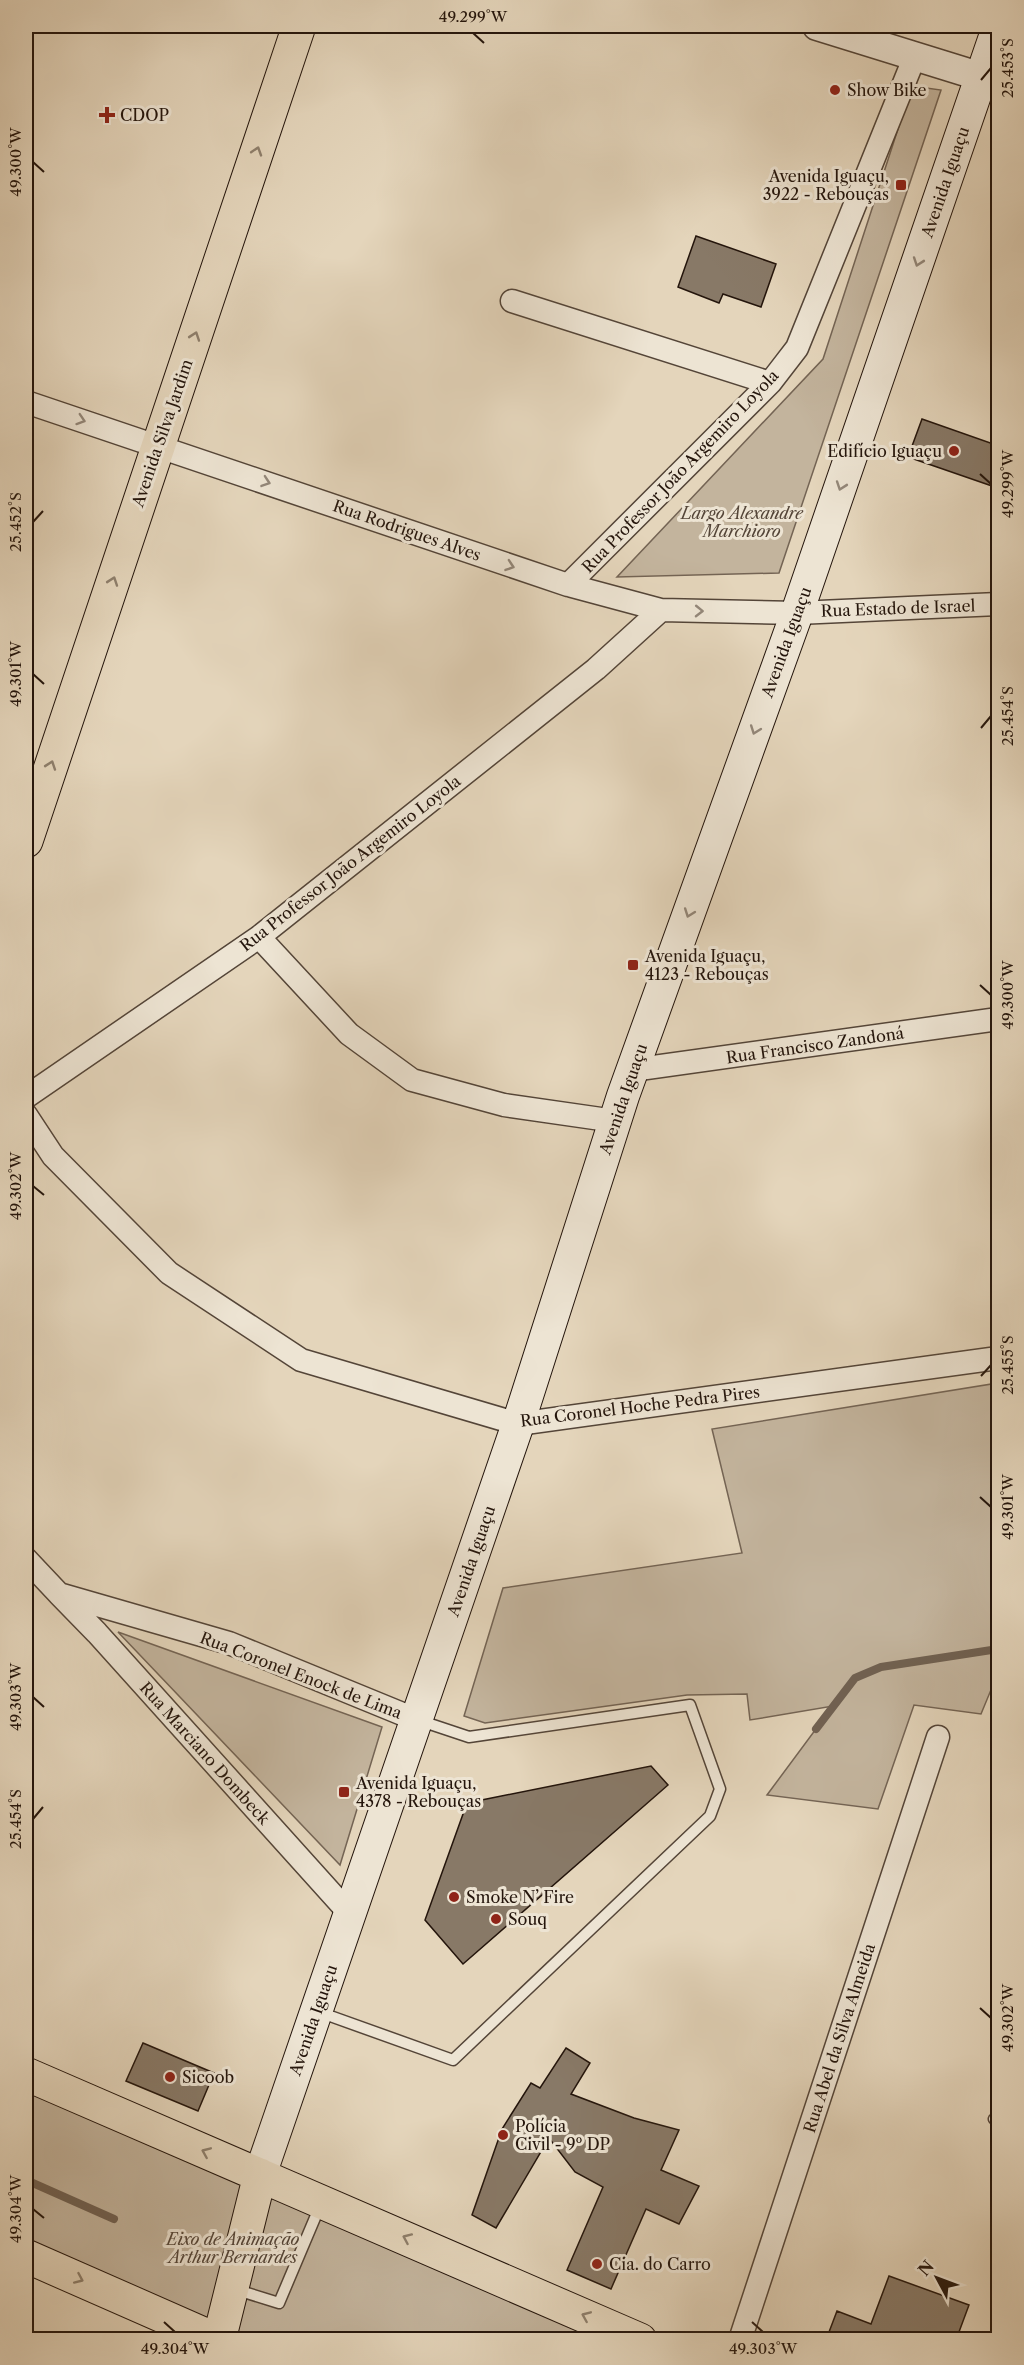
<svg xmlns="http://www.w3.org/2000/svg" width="1024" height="2365" font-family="'Libre Caslon Text',serif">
  <rect width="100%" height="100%" fill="#e4d5bb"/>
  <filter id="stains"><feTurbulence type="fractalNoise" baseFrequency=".00333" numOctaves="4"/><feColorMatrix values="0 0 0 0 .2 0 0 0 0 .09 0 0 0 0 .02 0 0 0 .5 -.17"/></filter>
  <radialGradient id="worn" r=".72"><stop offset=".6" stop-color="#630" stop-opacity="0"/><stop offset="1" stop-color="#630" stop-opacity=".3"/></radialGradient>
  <path fill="#c3b49d" stroke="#746454" stroke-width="1.5" d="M912,86l29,4 -162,483 -162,4 206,-218z
    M998,1383v300l-5,2 -12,29 -67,-9 -36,104 -111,-14 66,-89 -83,14 -3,-26 -60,1 -202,28 -21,-7 39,-128 239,-35 -30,-124z
    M118,1632l264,95 -42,138z
    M26,2078l595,261h-376l-219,-99z"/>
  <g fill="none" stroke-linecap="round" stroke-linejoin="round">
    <path stroke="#706152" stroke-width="8" d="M816,1729l39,-51 26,-11 117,-18
      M26,2180l88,39"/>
  </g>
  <path fill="#887967" stroke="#24150c" stroke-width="1.5" d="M696,236l80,28 -15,43 -38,-13 -4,9 -41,-16z
    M922,419l77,27v21l-7,19 -84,-29z
    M651,1766l17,19 -205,179 -38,-44 42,-117z
    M143,2043l71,30 -16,38 -72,-30z
    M566,2048l24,15 -19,31 63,24 45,12 -18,40 38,16 -20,38 -33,-15 -35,80 -44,-19 36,-83 -28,-15 -26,-34 -53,90 -24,-13 30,-86 29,-46 9,5z
    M889,2276l80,29 -13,35h-130l11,-29 34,13z"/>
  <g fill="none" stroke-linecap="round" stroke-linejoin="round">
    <defs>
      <path id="service" d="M319,2012l134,48 257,-244 10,-27 -30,-84 -221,32 -51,-17
        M994,2119l4,1
        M234,2289l45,14 41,-97"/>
      <path id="minor" d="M512,301l258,82
        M26,402l542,183 93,25 136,3 201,-9
        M568,585l202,-202 27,-35 118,-292
        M259,937l90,97 63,46 92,25 111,16
        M632,1070l366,-51
        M26,1097l233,-160 337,-268 65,-59
        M26,1115l27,41 116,117 132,87 217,64 480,-66
        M26,1559l33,35 170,49 188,77
        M59,1594l38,39 253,281
        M740,2340l198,-603"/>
      <path id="tertiary" d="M817,26l181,56"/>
      <path id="secondary" d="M260,2175l258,-751 105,-328 174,-483 201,-585"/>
      <path id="primary" d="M26,841l273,-815
        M26,2074l614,266
        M26,2256l191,84
        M219,2340l41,-165"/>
    </defs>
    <use href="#service" stroke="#544538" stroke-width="13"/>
    <use href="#minor" stroke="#544538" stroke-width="25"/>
    <use href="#tertiary" stroke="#544538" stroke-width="31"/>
    <use href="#secondary" stroke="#24150c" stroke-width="34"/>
    <use href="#primary" stroke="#24150c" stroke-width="35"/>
    <use href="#service" stroke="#ede4d3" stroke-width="10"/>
    <use href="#minor" stroke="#ede4d3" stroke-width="22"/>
    <use href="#tertiary" stroke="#ede4d3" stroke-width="28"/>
    <use href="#secondary" stroke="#ede4d3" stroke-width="32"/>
    <use href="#primary" stroke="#e4d5bb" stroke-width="33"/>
  </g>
  <defs><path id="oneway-chevron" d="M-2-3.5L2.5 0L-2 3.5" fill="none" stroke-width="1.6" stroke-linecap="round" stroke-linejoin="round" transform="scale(1.5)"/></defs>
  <g stroke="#8e7f6c">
    <use href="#oneway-chevron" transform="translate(257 151) rotate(-72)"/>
    <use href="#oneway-chevron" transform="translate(195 336) rotate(-71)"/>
    <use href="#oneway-chevron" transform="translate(113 581) rotate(-71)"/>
    <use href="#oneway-chevron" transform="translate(51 765) rotate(-71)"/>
    <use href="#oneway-chevron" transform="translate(206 2152) rotate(-157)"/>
    <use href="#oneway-chevron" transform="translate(407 2238) rotate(-156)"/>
    <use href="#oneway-chevron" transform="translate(79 2279) rotate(24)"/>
    <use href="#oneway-chevron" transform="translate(586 2316) rotate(-157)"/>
  </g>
  <g stroke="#938779">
    <use href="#oneway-chevron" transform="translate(918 262) rotate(109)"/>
    <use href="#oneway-chevron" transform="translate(81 420) rotate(18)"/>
    <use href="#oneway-chevron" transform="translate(266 482) rotate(19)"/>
    <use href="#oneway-chevron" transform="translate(841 486) rotate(109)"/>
    <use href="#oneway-chevron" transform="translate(510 566) rotate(19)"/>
    <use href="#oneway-chevron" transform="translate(699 611) rotate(1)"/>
    <use href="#oneway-chevron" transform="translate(755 730) rotate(110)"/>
    <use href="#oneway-chevron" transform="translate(689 913) rotate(110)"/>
  </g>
  <path fill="none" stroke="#24150c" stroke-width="2" d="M473,33l11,10M981,80l10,-12M33,162l11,10M980,474l11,10M33,522l10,-11M33,674l11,10M981,728l10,-12M980,985l11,10M33,1186l11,9M981,1376l10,-11M980,1497l11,10M33,1697l11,10M33,1819l10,-12M980,2008l11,10M33,2209l11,9M164,2322l11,10M752,2322l11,10"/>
  <g fill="#8f2418" stroke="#ede4d3" stroke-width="2">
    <circle cx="835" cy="90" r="6"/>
    <path d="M104 106h6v6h6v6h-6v6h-6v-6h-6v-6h6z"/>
    <rect x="895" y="179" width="12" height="12" rx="3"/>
    <circle cx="954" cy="451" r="6"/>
    <rect x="627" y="959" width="12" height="12" rx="3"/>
    <rect x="338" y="1786" width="12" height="12" rx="3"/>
    <circle cx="454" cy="1897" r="6"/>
    <circle cx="496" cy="1919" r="6"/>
    <circle cx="170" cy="2077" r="6"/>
    <circle cx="503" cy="2135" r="6"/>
    <circle cx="597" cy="2264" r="6"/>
  </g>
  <g text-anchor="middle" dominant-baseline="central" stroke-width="6" stroke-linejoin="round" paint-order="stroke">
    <g font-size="16" fill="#24150c" stroke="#ede4d3" text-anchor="start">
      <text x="847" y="90">Show Bike</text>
      <text x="120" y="115">CDOP</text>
      <text x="889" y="176" text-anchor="end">Avenida Iguaçu,<tspan x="889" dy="18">3922 - Rebouças</tspan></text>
      <text x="942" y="451" text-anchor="end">Edifício Iguaçu</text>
      <text x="645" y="956">Avenida Iguaçu,<tspan x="645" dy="18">4123 - Rebouças</tspan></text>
      <text x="356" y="1783">Avenida Iguaçu,<tspan x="356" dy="18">4378 - Rebouças</tspan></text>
      <text x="466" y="1897">Smoke N’ Fire</text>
      <text x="508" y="1919">Souq</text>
      <text x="182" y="2077">Sicoob</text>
      <text x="515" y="2126">Polícia<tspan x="515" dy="18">Civil - 9º DP</tspan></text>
      <text x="609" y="2264">Cia. do Carro</text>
    </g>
    <g font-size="16" fill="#24150c" stroke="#ede4d3">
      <text transform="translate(945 182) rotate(-71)">Avenida Iguaçu</text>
      <text transform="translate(162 433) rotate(-71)">Avenida Silva Jardim</text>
      <text transform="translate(680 471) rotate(-46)">Rua Professor João Argemiro Loyola</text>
      <text transform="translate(407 530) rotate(19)">Rua Rodrigues Alves</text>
      <text transform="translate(898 608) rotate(-2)">Rua Estado de Israel</text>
      <text transform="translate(786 642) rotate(-70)">Avenida Iguaçu</text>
      <text transform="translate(350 863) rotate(-38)">Rua Professor João Argemiro Loyola</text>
      <text transform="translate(815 1045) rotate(-8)">Rua Francisco Zandoná</text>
      <text transform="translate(623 1099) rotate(-71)">Avenida Iguaçu</text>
      <text transform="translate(640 1406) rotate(-7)">Rua Coronel Hoche Pedra Pires</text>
      <text transform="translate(471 1561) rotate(-71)">Avenida Iguaçu</text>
      <text transform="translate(301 1675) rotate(21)">Rua Coronel Enock de Lima</text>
      <text transform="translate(205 1753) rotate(48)">Rua Marciano Dombeck</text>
      <text transform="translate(313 2020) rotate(-71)">Avenida Iguaçu</text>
      <text transform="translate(839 2038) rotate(-72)">Rua Abel da Silva Almeida</text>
    </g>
    <g font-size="16" font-style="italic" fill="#544538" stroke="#ede4d3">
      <text x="742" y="513">Largo Alexandre<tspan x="742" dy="18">Marchioro</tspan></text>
      <text x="233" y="2239">Eixo de Animação<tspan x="233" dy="18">Arthur Bernardes</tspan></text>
    </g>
  </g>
  <rect width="1024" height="2365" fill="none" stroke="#e4d5bb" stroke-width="66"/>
  <g transform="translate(937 2278) rotate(311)" stroke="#ede4d3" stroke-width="4.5" paint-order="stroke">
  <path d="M0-4.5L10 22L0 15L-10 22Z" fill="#24150c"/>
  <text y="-9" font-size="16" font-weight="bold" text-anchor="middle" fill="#24150c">N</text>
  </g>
  <rect x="33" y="33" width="958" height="2299" fill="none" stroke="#24150c" stroke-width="2"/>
  <g font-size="15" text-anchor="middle" fill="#24150c">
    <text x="473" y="22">49.299°W</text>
    <text transform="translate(1008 68) rotate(-90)" y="5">25.453°S</text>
    <text transform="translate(16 162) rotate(-90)" y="5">49.300°W</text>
    <text transform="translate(1008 484) rotate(-90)" y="5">49.299°W</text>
    <text transform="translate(16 522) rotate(-90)" y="5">25.452°S</text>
    <text transform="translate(16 674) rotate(-90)" y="5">49.301°W</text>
    <text transform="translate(1008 716) rotate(-90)" y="5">25.454°S</text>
    <text transform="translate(1008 995) rotate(-90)" y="5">49.300°W</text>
    <text transform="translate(16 1186) rotate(-90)" y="5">49.302°W</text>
    <text transform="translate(1008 1365) rotate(-90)" y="5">25.455°S</text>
    <text transform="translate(1008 1507) rotate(-90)" y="5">49.301°W</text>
    <text transform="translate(16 1697) rotate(-90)" y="5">49.303°W</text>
    <text transform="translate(16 1819) rotate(-90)" y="5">25.454°S</text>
    <text transform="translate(1008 2018) rotate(-90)" y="5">49.302°W</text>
    <text transform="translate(16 2209) rotate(-90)" y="5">49.304°W</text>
    <text x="175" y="2354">49.304°W</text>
    <text x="763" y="2354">49.303°W</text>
  </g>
  <rect width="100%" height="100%" filter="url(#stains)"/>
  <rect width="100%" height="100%" fill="url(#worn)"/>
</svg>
